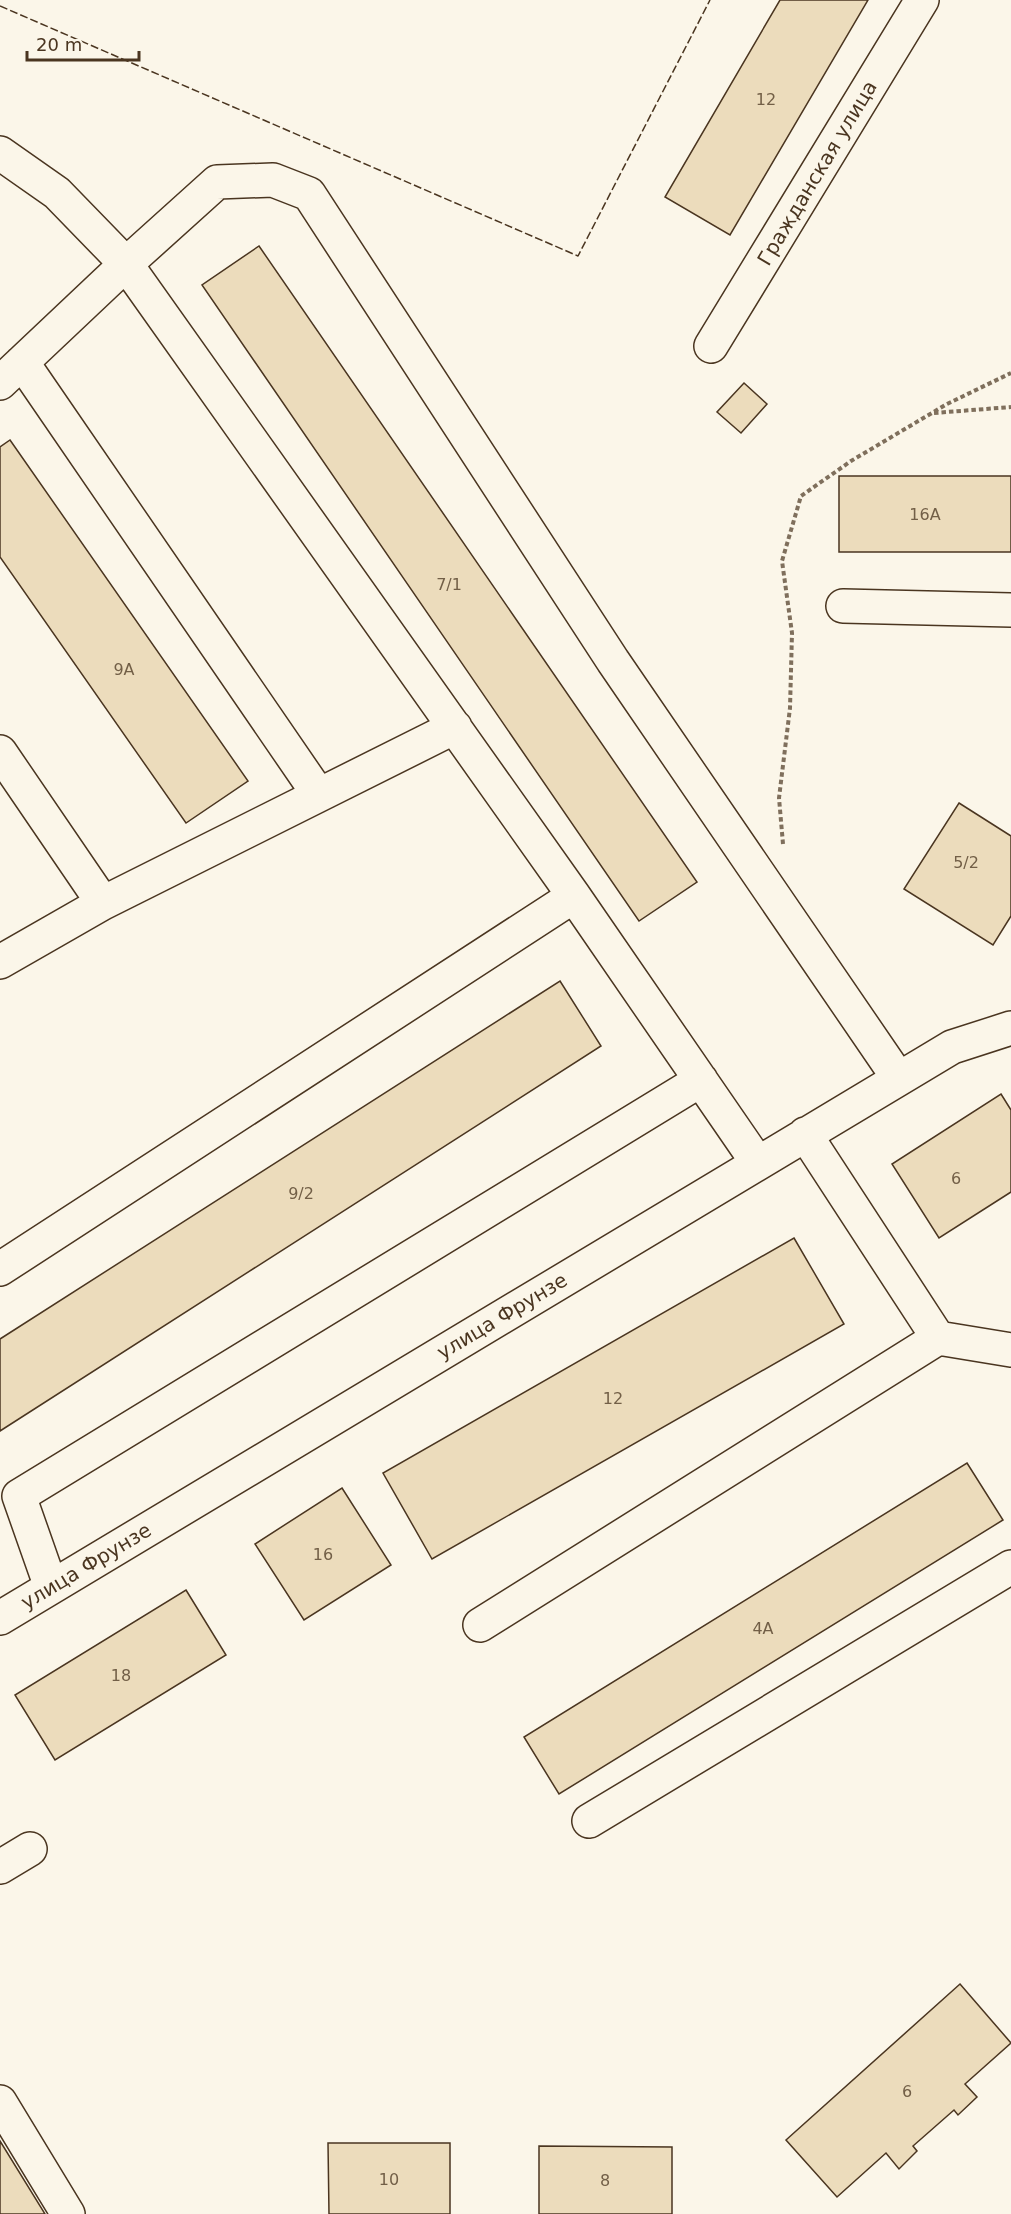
<svg xmlns="http://www.w3.org/2000/svg" width="1011" height="2214" font-family="'DejaVu Sans',sans-serif">
  <rect width="100%" height="100%" fill="#fbf6e9"/>
  <path fill="#ecdcbc" stroke="#4a3520" stroke-width="1.5" d="M780,0h88l-138,235 -65,-38z
    M259,246l438,636 -58,39 -437,-636z
    M744,383l23,21 -26,29 -24,-21z
    M10,440l238,341 -62,42 -186,-266v-110z
    M839,476h172v76h-172z
    M959,803l52,33v80l-18,29 -89,-56z
    M560,981l41,65 -601,385v-92z
    M1001,1094l10,16v82l-72,46 -47,-74z
    M794,1238l50,86 -412,235 -49,-86z
    M967,1463l36,57 -444,274 -35,-57z
    M342,1488l49,77 -87,55 -49,-76z
    M186,1590l40,65 -171,105 -40,-65z
    M960,1984l51,59 -46,41 12,13 -19,18 -4,-5 -41,36 4,5 -18,18 -13,-16 -49,44 -51,-57z
    M0,2141l45,73h-45z
    M328,2143h122v71h-121z
    M539,2146l133,1v67h-133z"/>
  <g fill="none" stroke-linecap="round" stroke-linejoin="round">
    <defs>
      <path id="minor" d="M0,153l57,40 69,71 91,-82 56,-2 36,14 304,467 286,418
        M711,346l211,-346
        M22,362l297,433
        M0,383l126,-119 448,632
        M843,606l168,4
        M0,752l103,151
        M0,962l103,-59 352,-176
        M0,1269l574,-373 183,266
        M938,1338l73,12
        M51,1587l-32,-91 682,-416
        M0,1618l952,-571 59,-19
        M480,1625l458,-287 -133,-204
        M589,1821l422,-254
        M0,1867l30,-18
        M0,2102l68,112"/>
    </defs>
    <use href="#minor" stroke="#4a3520" stroke-width="36"/>
    <path stroke="#7f6f5c" stroke-width="4" stroke-dasharray="4.5 3" stroke-linecap="butt" d="M934,413l77,-6
      M783,844l-4,-46 11,-90 2,-75 -10,-72 19,-65 50,-35 96,-57 64,-31"/>
    <use href="#minor" stroke="#fbf6e9" stroke-width="33"/>
    <path stroke="#4a3520" stroke-width="1.5" stroke-dasharray="8 3" stroke-linecap="butt" d="M0,6l578,250 132,-256"/>
  </g>
  <g text-anchor="middle" dominant-baseline="central" stroke-width="4.5" stroke-linejoin="round" paint-order="stroke">
    <g font-size="16" fill="#725f47">
      <text x="766" y="99">12</text>
      <text x="925" y="514">16А</text>
      <text x="449" y="584">7/1</text>
      <text x="124" y="669">9А</text>
      <text x="966" y="862">5/2</text>
      <text x="956" y="1178">6</text>
      <text x="301" y="1193">9/2</text>
      <text x="613" y="1398">12</text>
      <text x="323" y="1554">16</text>
      <text x="763" y="1628">4А</text>
      <text x="121" y="1675">18</text>
      <text x="907" y="2091">6</text>
      <text x="389" y="2179">10</text>
      <text x="605" y="2180">8</text>
    </g>
    <g font-size="20" fill="#4a3520" stroke="#fbf6e9">
      <text transform="translate(817 173) rotate(-59)">Гражданская улица</text>
      <text transform="translate(502 1316) rotate(-31)">улица Фрунзе</text>
      <text transform="translate(86 1566) rotate(-31)">улица Фрунзе</text>
    </g>
  </g>
  <path d="M27 51v9h112v-9" fill="none" stroke="#4a3520" stroke-width="3"/>
  <text x="36" y="51" font-size="18" fill="#4a3520" stroke="#fbf6e9" stroke-width="4.5" paint-order="stroke">20 m</text>
</svg>
